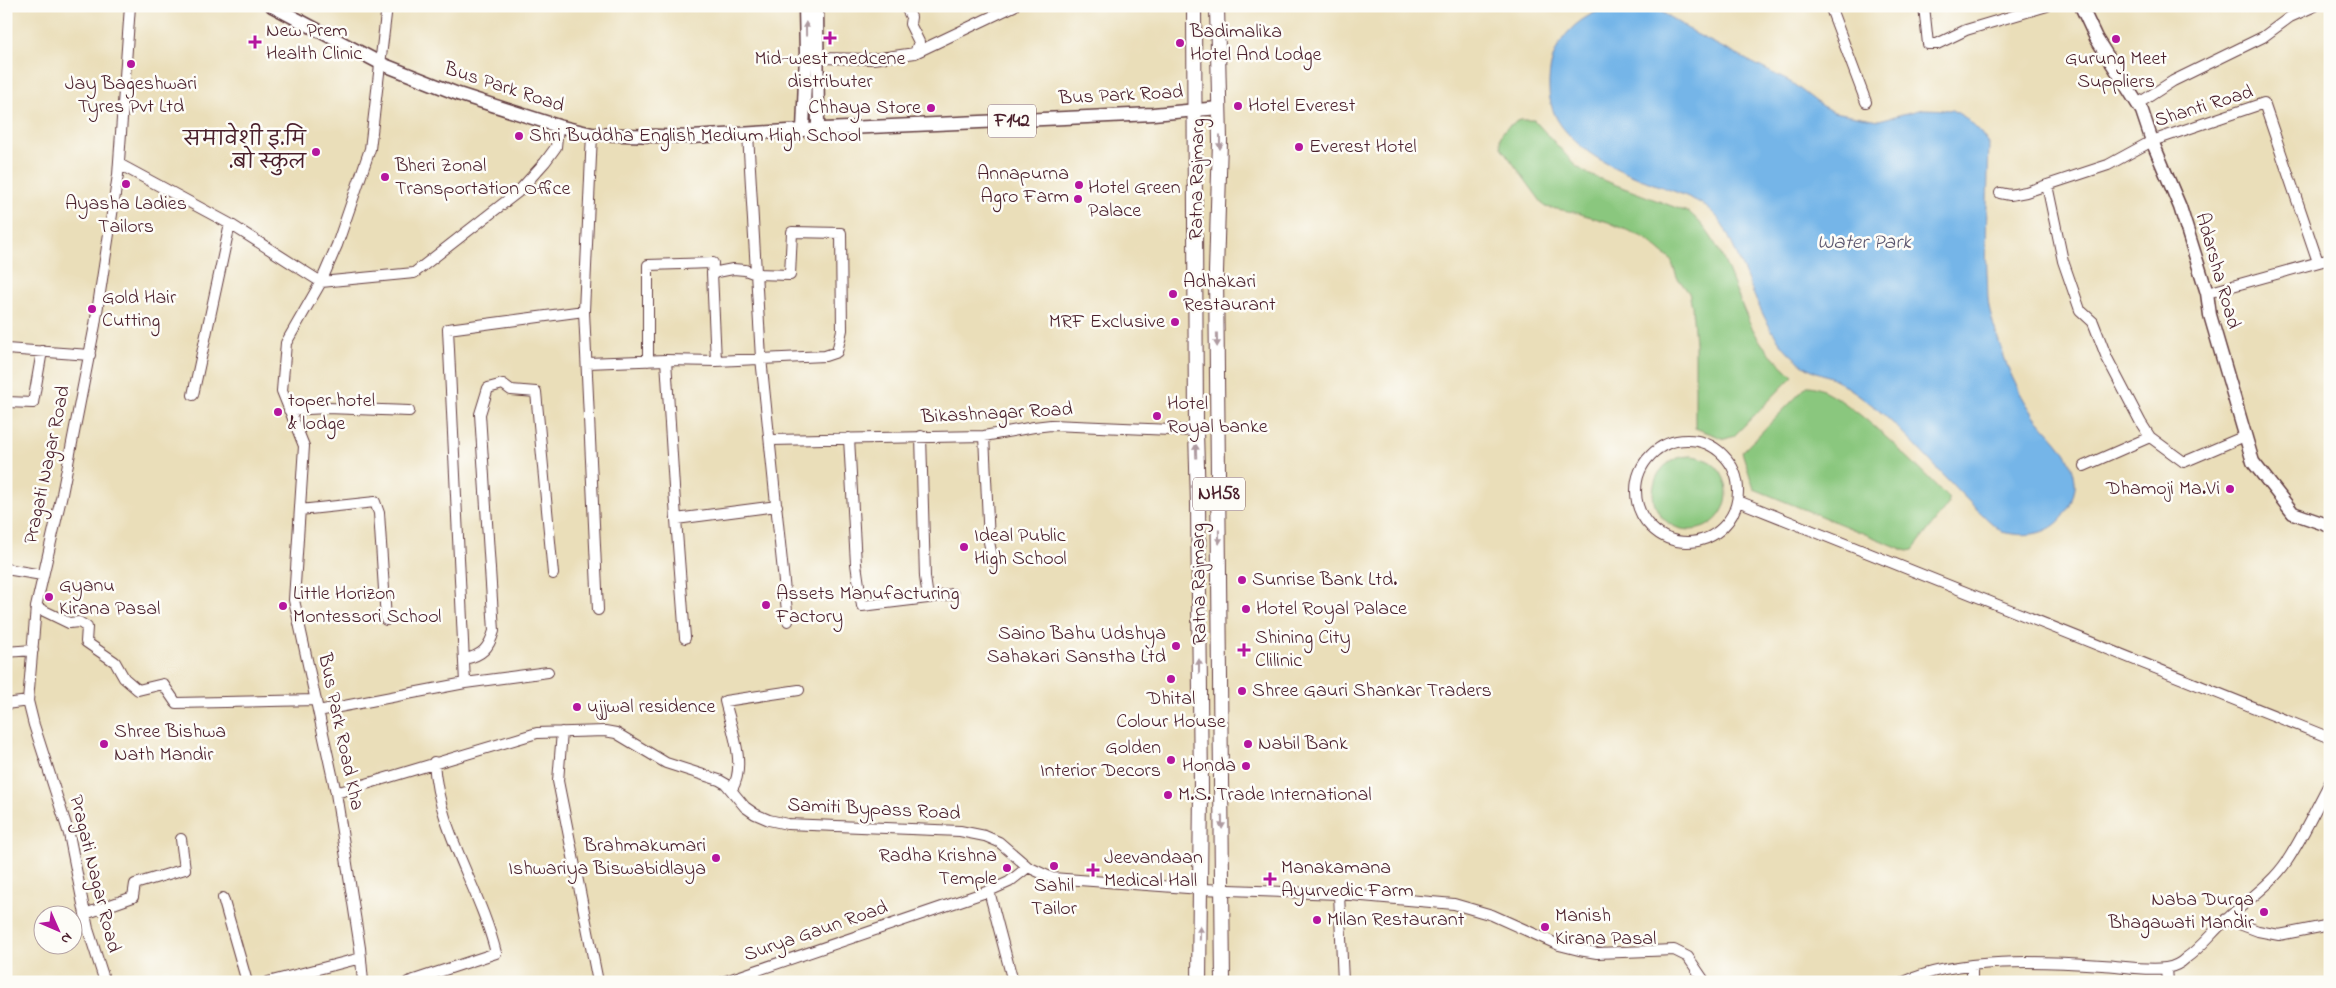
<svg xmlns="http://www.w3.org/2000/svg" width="2336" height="988" font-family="'Indie Flower','Playpen Sans Deva',sans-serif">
  <rect width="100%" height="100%" fill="#fdfcf7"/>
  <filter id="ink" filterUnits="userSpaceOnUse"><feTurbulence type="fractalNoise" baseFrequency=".02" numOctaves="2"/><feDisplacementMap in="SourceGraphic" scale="10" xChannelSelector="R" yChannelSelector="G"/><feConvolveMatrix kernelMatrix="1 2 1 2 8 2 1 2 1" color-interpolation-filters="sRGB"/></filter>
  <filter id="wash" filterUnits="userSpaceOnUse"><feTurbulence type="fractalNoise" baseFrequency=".0096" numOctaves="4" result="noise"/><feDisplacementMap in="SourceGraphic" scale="20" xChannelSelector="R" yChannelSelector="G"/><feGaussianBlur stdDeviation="1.12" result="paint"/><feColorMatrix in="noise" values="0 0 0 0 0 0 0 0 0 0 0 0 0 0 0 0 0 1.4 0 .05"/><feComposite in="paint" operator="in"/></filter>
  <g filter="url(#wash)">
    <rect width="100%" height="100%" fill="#eadeb9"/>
    <path fill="#8ac77e" stroke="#6a7354" d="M1520,120h14l43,47 13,8 100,38c36,30 43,81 65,120 9,17 25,30 38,43l-59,60 -9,3 -30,-11v-84l-3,-38 -3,-13 -12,-16 -6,-17 -26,-22 -37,-16 -34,-10 -29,-5 -44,-60c-4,-15 6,-21 19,-27z
      M1807,386c31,-2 117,87 141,112l1,5 -36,47 -6,1 -153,-62 -12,-37z
      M1653 493a37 37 0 1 1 74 0a37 37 0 1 1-74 0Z"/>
    <path fill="#74b5e8" stroke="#5f6a8a" d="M1615,6l42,3 39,25 96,49 30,23 12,6 45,8 44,-11 30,1 13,8 14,14 9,12c-1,43 -4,86 -2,129 1,12 0,26 3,38 4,18 11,36 17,54 7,17 16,35 27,50 17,22 38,36 41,66 1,7 -2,15 -4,22 -12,30 -40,36 -69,29 -42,-35 -78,-81 -119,-118 -14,-12 -31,-25 -47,-34 -7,-4 -15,-6 -22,-9 -13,-6 -26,-18 -35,-30 -21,-29 -31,-63 -46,-95 -5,-10 -9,-22 -17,-30 -14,-16 -35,-22 -54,-29 -38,-14 -73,-27 -99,-59 -9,-11 -14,-26 -14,-39 -2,-43 25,-74 66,-83z"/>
  </g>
  <g filter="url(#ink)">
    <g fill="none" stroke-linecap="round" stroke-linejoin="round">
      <defs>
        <path id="minor" d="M905,6l6,11 -1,7 9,18 -4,11
          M1830,6l36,96
          M1924,6l4,38h9l29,-14 81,-24
          M817,58l56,1 42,-6 99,-47
          M2139,103l34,-22 90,-44 27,-20 25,-11
          M592,134l-8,177 14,299
          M748,134l13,224 27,263
          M119,164l111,60 91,58 93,-9 104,-81 27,-30 11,-15 2,-21
          M2047,185l16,76 17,49 13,12 14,36 34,65 9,14
          M2000,193l10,2 16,-3 82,-27 44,-24 112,-38 54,159
          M712,273l4,88
          M2207,293l123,-34
          M6,349l84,6
          M648,361v-96l65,-2 -1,10 21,-4 12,1 11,4 34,1 2,-43 49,1 1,97 -5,22 -12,4 -109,5 -50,-1 10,159 101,-13
          M587,363l79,-3
          M193,395l37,-171
          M6,402l27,1 9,-52
          M289,410l38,-2 82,3
          M984,436l5,106 4,19
          M849,438l7,126 6,42 66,-8 -3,-21 -4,-141
          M771,440l213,-4 50,-9 17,-2 145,6
          M1636 491a51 51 0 1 1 102 0a51 51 0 1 1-102 0Z
          M2084,466l66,-29 34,25 61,-26
          M1738,501l592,237
          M300,510l75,-8 4,11 7,107
          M676,519l9,119
          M6,569l36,6
          M928,598l25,-4
          M36,607l33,16 10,-1 8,5 -1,15 29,20 9,16 14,12 25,-6 13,19 140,-3
          M6,652l27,-2
          M464,659c18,-3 25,-11 30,-28l-14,-217 8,-26 15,-4 8,6 25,2 17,182
          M465,683l-17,-354 136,-18
          M6,704l22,-3
          M318,711l147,-28 83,-11
          M562,732l-4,49 40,201
          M732,789c15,-24 -1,-62 -7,-88l74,-11
          M336,793l201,-60 68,-2 11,2 50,30 53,17 7,4 19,23 10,7 14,6 18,4 173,7 25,5 14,6 29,25 24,11 149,11 138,5 115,10 38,11 67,30 20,5 18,3 77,-3 14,7 17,25
          M989,891l24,91
          M1339,894l4,88
          M223,898l24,84
          M85,914l48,-17 2,-13 50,-15 -4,-30
          M2226,919l32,12 21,4 51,-10
          M1972,965v17
          M2166,968l1,14
          M105,982l-17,-53 -19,-95 -35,-109 -6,-24 8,-94 26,-113 33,-169 23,-150 12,-169
          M268,982l93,-24
          M363,982l-3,-34 -24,-155 -42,-193 10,-154 -22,-55 4,-48 35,-61 16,-37 33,-96 17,-143
          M408,982l88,-29c-16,-65 -58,-123 -62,-191
          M723,982l266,-91 20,-9 19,-15
          M1904,982c53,-25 141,-21 198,-17 20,1 44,6 64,3 7,-1 15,-5 20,-10 15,-10 27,-27 41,-39 20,-19 44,-34 60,-58 16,-24 29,-53 43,-79"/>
        <path id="major" d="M272,6l110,58 76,30 100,32 34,8 100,3 111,-7 350,-16 66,-6
          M817,6l1,123
          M2081,6l15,32 46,73 10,30 28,66 27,86 3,22 43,147 40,51 37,13
          M803,130l3,-75 -1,-49"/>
        <path id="highway" d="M1194,6l2,425 2,73 3,285 -2,193
          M1217,6l3,135 -4,131 7,710"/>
      </defs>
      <use href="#minor" stroke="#623c40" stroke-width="12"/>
      <use href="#major" stroke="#623c40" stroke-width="15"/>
      <use href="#highway" stroke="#623c40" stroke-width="16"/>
      <use href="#minor" stroke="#fff" stroke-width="10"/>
      <use href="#major" stroke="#fff" stroke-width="12"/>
      <use href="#highway" stroke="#fff" stroke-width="14"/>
    </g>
    <defs><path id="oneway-solid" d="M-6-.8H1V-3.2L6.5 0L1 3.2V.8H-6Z" transform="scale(1.25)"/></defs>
    <g fill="#ae9aa0">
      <use href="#oneway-solid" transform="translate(806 29) rotate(-91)"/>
      <use href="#oneway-solid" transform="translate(1220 142) rotate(90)"/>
      <use href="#oneway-solid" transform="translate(1217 340) rotate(89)"/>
      <use href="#oneway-solid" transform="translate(1196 451) rotate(-92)"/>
      <use href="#oneway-solid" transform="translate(1219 537) rotate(89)"/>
      <use href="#oneway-solid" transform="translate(1199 666) rotate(-90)"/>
      <use href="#oneway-solid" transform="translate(1222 822) rotate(89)"/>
      <use href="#oneway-solid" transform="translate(1200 933) rotate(-89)"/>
    </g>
  </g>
  <g fill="#b5179e" stroke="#fdfcf7" stroke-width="2">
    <path d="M827.5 30.5h5v5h5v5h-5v5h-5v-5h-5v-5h5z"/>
    <circle cx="2116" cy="39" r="5"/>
    <path d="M252.5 34.5h5v5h5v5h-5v5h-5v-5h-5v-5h5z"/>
    <circle cx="1180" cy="43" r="5"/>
    <circle cx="131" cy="64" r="5"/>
    <circle cx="1238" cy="106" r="5"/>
    <circle cx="931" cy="108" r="5"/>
    <circle cx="519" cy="136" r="5"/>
    <circle cx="1299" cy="147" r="5"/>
    <circle cx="316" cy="152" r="5"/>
    <circle cx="385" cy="177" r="5"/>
    <circle cx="126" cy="184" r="5"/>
    <circle cx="1079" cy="185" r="5"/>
    <circle cx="1078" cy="199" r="5"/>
    <circle cx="1173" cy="294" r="5"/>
    <circle cx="92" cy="309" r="5"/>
    <circle cx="1175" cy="322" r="5"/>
    <circle cx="278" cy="412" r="5"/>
    <circle cx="1157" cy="416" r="5"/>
    <circle cx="2230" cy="489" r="5"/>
    <circle cx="964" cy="547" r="5"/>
    <circle cx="1242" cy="580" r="5"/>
    <circle cx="49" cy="597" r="5"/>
    <circle cx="766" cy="605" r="5"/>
    <circle cx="283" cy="606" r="5"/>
    <circle cx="1246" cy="609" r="5"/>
    <circle cx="1176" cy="646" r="5"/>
    <path d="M1241.5 642.5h5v5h5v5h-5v5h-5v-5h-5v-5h5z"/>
    <circle cx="1171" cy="679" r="5"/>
    <circle cx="1242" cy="691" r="5"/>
    <circle cx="577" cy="707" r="5"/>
    <circle cx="104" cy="744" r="5"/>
    <circle cx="1248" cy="744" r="5"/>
    <circle cx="1171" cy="760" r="5"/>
    <circle cx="1246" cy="766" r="5"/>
    <circle cx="1168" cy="795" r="5"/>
    <circle cx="716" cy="858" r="5"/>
    <circle cx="1054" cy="866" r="5"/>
    <circle cx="1007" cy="868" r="5"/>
    <path d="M1090.5 862.5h5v5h5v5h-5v5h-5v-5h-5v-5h5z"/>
    <path d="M1267.5 871.5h5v5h5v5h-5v5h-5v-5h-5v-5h5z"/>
    <circle cx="2264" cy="912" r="5"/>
    <circle cx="1317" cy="920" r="5"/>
    <circle cx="1545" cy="927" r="5"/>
  </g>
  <g text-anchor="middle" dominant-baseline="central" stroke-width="5" stroke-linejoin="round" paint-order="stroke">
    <g fill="#fdfcf7" stroke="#806168" stroke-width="1">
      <rect x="988" y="104.5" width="48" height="33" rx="4"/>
      <rect x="1193" y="477.5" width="52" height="33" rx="4"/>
    </g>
    <g font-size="19" font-weight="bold" fill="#4a1f2b">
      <text x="1012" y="121">F142</text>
      <text x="1219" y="494">NH58</text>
    </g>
    <g font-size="20" fill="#4a1f2b" stroke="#fdfcf7" text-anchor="start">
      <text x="266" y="31">New Prem<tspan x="266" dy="23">Health Clinic</tspan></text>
      <text x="1190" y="32">Badimalika<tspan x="1190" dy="23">Hotel And Lodge</tspan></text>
      <text x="830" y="59" text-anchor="middle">Mid-west medcene<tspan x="830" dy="23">distributer</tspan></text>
      <text x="2116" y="59" text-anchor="middle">Gurung Meet<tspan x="2116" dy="23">Suppliers</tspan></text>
      <text x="131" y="84" text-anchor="middle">Jay Bageshwari<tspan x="131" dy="23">Tyres Pvt Ltd</tspan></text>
      <text x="1248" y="106">Hotel Everest</text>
      <text x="921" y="108" text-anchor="end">Chhaya Store</text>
      <text x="529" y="136">Shri Buddha English Medium High School</text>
      <text x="306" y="140" text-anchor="end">समावेशी इ.मि<tspan x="306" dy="23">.बाे स्कुल</tspan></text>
      <text x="1309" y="147">Everest Hotel</text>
      <text x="395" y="166">Bheri Zonal<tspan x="395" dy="23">Transportation Office</tspan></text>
      <text x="1069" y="174" text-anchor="end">Annapurna<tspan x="1069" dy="23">Agro Farm</tspan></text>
      <text x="1088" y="188">Hotel Green<tspan x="1088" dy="23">Palace</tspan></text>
      <text x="126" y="204" text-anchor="middle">Ayasha Ladies<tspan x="126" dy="23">Tailors</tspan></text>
      <text x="1183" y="282">Adhakari<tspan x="1183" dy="23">Restaurant</tspan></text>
      <text x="102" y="298">Gold Hair<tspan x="102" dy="23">Cutting</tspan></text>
      <text x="1165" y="322" text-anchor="end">MRF Exclusive</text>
      <text x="288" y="401">toper hotel<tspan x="288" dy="23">&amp; lodge</tspan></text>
      <text x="1167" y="404">Hotel<tspan x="1167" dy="23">Royal banke</tspan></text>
      <text x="2220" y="489" text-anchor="end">Dhamoji Ma.Vi</text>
      <text x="974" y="536">Ideal Public<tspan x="974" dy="23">High School</tspan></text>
      <text x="1252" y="580">Sunrise Bank Ltd.</text>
      <text x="59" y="586">Gyanu<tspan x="59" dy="23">Kirana Pasal</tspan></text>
      <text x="293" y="594">Little Horizon<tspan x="293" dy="23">Montessori School</tspan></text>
      <text x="776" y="594">Assets Manufacturing<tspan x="776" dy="23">Factory</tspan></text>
      <text x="1256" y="609">Hotel Royal Palace</text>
      <text x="1166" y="634" text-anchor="end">Saino Bahu Udshya<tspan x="1166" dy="23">Sahakari Sanstha Ltd</tspan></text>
      <text x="1255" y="638">Shining City<tspan x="1255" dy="23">Clilinic</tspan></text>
      <text x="1252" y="691">Shree Gauri Shankar Traders</text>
      <text x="1171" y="699" text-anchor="middle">Dhital<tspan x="1171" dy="23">Colour House</tspan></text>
      <text x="587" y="707">ujjwal residence</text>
      <text x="114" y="732">Shree Bishwa<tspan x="114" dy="23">Nath Mandir</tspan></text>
      <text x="1258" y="744">Nabil Bank</text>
      <text x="1161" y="748" text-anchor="end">Golden<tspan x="1161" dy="23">Interior Decors</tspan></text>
      <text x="1236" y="766" text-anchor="end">Honda</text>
      <text x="1178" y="795">M.S. Trade International</text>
      <text x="706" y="846" text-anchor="end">Brahmakumari<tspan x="706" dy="23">Ishwariya Biswabidlaya</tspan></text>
      <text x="997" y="856" text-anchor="end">Radha Krishna<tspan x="997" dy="23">Temple</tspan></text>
      <text x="1104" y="858">Jeevandaan<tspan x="1104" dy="23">Medical Hall</tspan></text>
      <text x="1281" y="868">Manakamana<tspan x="1281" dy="23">Ayurvedic Farm</tspan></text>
      <text x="1054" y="886" text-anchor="middle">Sahil<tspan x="1054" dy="23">Tailor</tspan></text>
      <text x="2254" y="900" text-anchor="end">Naba Durga<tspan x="2254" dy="23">Bhagawati Mandir</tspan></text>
      <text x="1555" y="916">Manish<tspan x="1555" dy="23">Kirana Pasal</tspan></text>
      <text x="1327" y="920">Milan Restaurant</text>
    </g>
    <g font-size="20" fill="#4a1f2b" stroke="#fdfcf7">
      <text transform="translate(504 88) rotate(18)">Bus Park Road</text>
      <text transform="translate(1121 96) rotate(-3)">Bus Park Road</text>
      <text transform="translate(2204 107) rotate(-17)">Shanti Road</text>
      <text transform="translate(1198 179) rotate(-89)">Ratna Rajmarg</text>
      <text transform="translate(2217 271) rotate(74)">Adarsha Road</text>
      <text transform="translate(997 414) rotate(-3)">Bikashnagar Road</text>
      <text transform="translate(48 465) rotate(-78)">Pragati Nagar Road</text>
      <text transform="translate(1200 584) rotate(-91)">Ratna Rajmarg</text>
      <text transform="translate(340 732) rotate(78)">Bus Park Road Kha</text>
      <text transform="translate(874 810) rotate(3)">Samiti Bypass Road</text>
      <text transform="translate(94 874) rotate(76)">Pragati Nagar Road</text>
      <text transform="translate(816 932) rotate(-19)">Surya Gaun Road</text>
    </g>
    <g font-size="21" font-style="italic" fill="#59546d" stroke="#fdfcf7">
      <text x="1864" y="243">Water Park</text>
    </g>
  </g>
  <rect width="2336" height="988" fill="none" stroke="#fdfcf7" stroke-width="25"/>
  <g transform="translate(58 930) rotate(135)"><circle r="24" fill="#fdfcf7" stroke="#b5a4a5"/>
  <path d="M0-4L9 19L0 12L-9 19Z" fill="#b5179e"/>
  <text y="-8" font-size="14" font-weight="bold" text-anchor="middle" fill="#4a1f2b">N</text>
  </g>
</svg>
